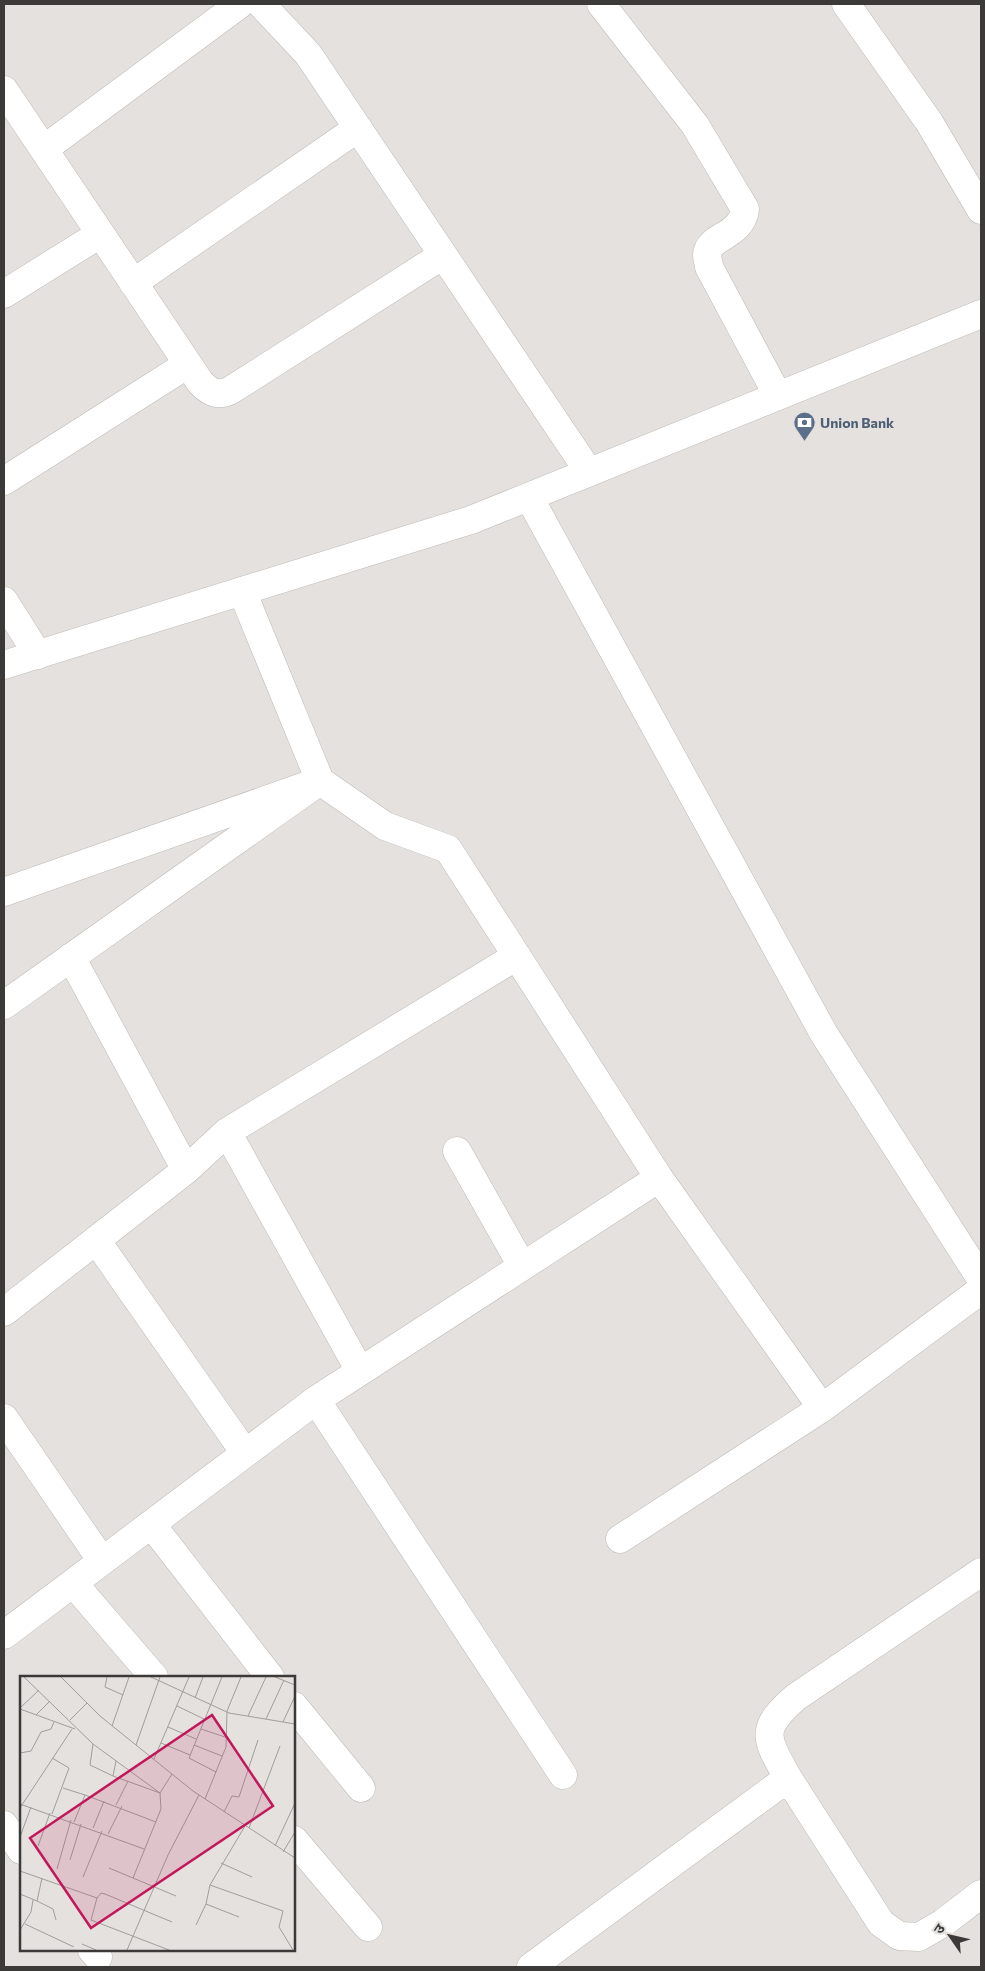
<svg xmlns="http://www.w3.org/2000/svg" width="985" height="1971" font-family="Commissioner,'Noto Sans Devanagari',sans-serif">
  <rect width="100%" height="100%" fill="#e4e1de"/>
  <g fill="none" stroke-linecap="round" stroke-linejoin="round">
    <defs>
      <path id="minor" d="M261,4l47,50 281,418
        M601,4l94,121 50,84c-3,28 -37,26 -38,46 0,4 2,8 2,12l69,129
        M846,4l83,118 52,88
        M4,90l196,292c9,10 18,15 31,8l212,-135
        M44,149l196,-145
        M133,283l225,-155
        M4,294l96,-60
        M4,481l184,-117
        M529,497l295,537 157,245
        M4,601l34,54
        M4,892l316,-111 65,45 63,23 211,329 163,230 159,-118
        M71,957l115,213
        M4,1005l316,-224 -78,-190
        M227,1132l133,239
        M457,1151l65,115
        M96,1240l149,213
        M4,1312l182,-142 41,-38 290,-176
        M316,1400l247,375
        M4,1418l98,143
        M151,1524l119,153
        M620,1539l202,-131
        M73,1583l81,94
        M4,1635l312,-235 343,-222
        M294,1706l67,82
        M788,1778l93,145 18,13 20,1 24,-14 38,-29
        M4,1825l17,25
        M294,1840l74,87
        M92,1950l6,7
        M531,1967l257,-189c-22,-40 -30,-48 8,-81l185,-125"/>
      <path id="tertiary" d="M4,665l467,-145 510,-206"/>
    </defs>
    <use href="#minor" stroke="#bdbbb8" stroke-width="29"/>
    <use href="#tertiary" stroke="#bdbbb8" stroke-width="29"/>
    <use href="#minor" stroke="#fff" stroke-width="28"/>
    <use href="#tertiary" stroke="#fff" stroke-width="28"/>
  </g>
  <defs>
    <symbol id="bank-pin" viewBox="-11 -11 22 30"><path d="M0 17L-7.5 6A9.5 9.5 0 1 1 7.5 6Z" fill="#5c6f8a" stroke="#e4e1de"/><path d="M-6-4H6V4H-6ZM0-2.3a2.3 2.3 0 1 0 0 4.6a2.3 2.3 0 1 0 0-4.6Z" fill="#fff"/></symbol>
  </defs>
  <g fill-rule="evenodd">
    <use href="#bank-pin" x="792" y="410" width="25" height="34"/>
  </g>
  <g text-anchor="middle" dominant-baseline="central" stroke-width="4.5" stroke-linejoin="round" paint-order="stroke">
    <g font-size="14" font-weight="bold" fill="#4e5e75" stroke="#e4e1de" text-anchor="start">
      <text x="820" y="422">Union Bank</text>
    </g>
  </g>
  <g transform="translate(20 1676)">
    <rect width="275" height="275" fill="#e4e1de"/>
    <path fill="none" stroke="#a09e9c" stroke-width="1" d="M4,1l69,67 67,49 1,16 -28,69 43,18M41,1l39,39 93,75 102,67M87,1l-2,10 18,8M131,1l78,36 66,11M255,1l20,8M175,22l8,-21M157,30l27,13M0,32l19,-18M0,33l55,20M16,39l14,-14M228,40l18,-39M246,43l18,-39M50,44l17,-17M263,46l12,-26M92,50l17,-49M148,51l28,12M181,53l27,9M141,67l29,12M73,68l-3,21 23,11 47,17 12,-19M116,69l24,-68M174,69l28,11M0,77l11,-2 10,-19 10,-3 3,-7M134,83l35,-82M196,96l-27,-14 33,-81M93,100l3,-15M43,112l22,7 -11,27M65,119l71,27M185,123l21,-52 1,-36 14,-34M0,128l124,45M96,129l12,-24M0,132l52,-79M204,136l8,-16 7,1 19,-57M32,138l17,-46 -17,-10M225,150l-35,59 73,26 -4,16 14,23M73,152l11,-27M229,152l31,-82M88,158l14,-28M0,161l11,-30M18,170l12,-33M255,170l20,-43M263,176l12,-20M50,184l11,-36M201,187l31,14M89,192l24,10M37,193l14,-49M0,195l77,27 4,-5 4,1 67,28M63,201l19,-46M190,209l-4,19 33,13M0,218l17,7 5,-23M77,222l-6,22 78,30M17,225l16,8 3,11M5,248l49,23M176,249l10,-21M0,254l11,-18 2,-12M62,268l14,6M107,274l41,-95 31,-60"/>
    <path fill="#c2185b" fill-opacity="0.15" stroke="#c2185b" stroke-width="2.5" d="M192,39l61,91 -182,122 -61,-90z"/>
    <rect width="275" height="275" fill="none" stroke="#3b3a38" stroke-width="2.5"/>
  </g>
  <rect width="985" height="1971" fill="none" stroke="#3b3a38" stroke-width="10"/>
  <g transform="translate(950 1936) rotate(304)" stroke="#e4e1de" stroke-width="4" paint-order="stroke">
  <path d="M0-4L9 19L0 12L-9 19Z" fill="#3b3a38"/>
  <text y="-8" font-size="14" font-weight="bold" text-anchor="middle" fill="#3b3a38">उ</text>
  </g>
</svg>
